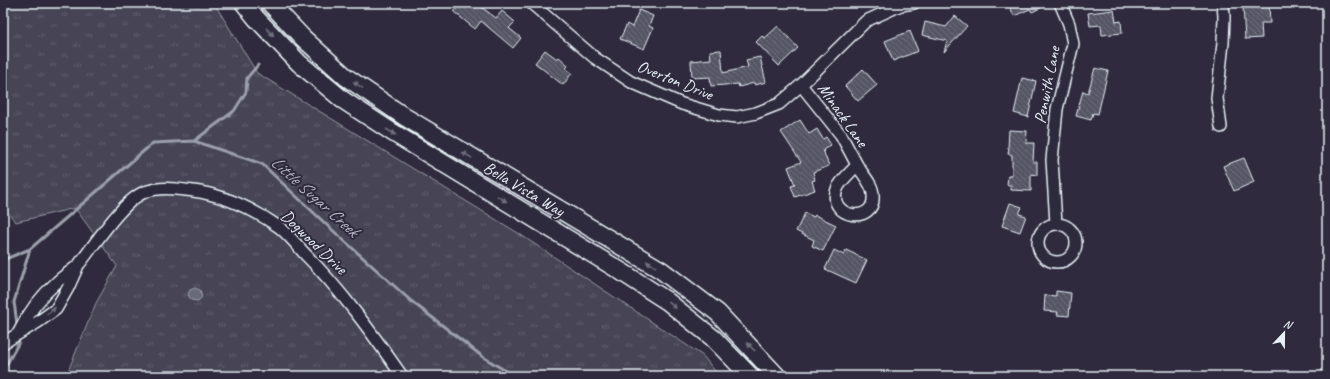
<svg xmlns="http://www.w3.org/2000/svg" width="1330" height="379" font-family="Caveat,sans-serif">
  <defs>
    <pattern id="grass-tufts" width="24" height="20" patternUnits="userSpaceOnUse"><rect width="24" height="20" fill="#464455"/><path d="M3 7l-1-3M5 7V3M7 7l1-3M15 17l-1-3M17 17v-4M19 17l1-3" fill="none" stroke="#615f6e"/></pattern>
    <pattern id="building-back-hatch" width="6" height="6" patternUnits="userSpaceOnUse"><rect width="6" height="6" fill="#575565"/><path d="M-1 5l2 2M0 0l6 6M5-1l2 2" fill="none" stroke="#6f6e7c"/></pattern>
  </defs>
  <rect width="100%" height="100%" fill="#2f2a3d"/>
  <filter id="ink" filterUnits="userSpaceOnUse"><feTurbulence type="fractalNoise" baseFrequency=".025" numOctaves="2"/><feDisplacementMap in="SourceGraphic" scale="8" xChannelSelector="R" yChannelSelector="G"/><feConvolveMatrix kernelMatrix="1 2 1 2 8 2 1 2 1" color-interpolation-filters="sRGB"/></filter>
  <g filter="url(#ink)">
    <path fill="url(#grass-tufts)" stroke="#979aa6" d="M3,3h211l43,70 261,160 185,123 16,20h-653l30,-73 21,-37 -42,-58 -59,14 -13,-15z"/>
    <path fill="#696978" stroke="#9c9fab" d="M195,288l5,2 2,7 -4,4 -7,-1 -3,-6 2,-4z"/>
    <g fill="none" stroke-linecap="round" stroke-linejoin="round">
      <path stroke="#9c9fab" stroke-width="3" d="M308,6l2,-3
        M194,141l40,-30 12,-19 1,-14 11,-13
        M3,260l27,-11 123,-106 41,-2 68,23 67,63 82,74 72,56 31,19
        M17,324l-3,-22 16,-53
        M3,371l16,-29"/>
    </g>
    <path fill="url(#building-back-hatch)" stroke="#e8f1f8" d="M461,3h15l20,15 6,-7 13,11 -6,6 12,10 -8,10 -32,-27 -6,8 -21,-17z
      M1008,3h43l-19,9 -2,-3 -16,7z
      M1269,4l1,19h-9l1,15 -17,1 -2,-33z
      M639,10l14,6 -4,10 4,2 -9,21 -24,-10 7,-15 5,3z
      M1114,10l2,12 5,-1 1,12 -20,2 -1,-10 -11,1 -2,-13z
      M955,16l12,10 -23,26 3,-11 -25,-6 3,-13 21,5z
      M778,26l20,22 -19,18 -23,-24 6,-6 3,2z
      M910,31l8,20 -25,10 -8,-20z
      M545,50l12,9 2,-2 9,8 -2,4 6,4 -9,12 -28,-22z
      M721,50l2,23 25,-6 -2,-7 14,-3 6,25 -11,3 -1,-2 -15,4 -1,-3 -27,2 -1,-9 -18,1 -1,-17 20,-2 -1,-8z
      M1095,68l13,3 -10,43 -5,-1 -2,7 -15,-4 7,-25 5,2z
      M863,69l14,16 -19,16 -13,-15z
      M1022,78l14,3 -8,36 -14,-4z
      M800,120l9,14 8,-5 6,10 3,-2 5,8 -8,5 6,16 -16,6 2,8 -3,1 3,9 -20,7 -4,-11 4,-1 -7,-18 13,-5 -20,-30z
      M1009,130l18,1 -1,12h8l-1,19h4v13l-6,-1v17l-20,-1v-5h-4l1,-10h4v-20l-4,-1 1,-6h-1z
      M1244,158l10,24 -20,9 -11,-25z
      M1010,203l12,4 -3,7 7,2 -6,16 -18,-6z
      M805,213l9,4 1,-2 21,10 -13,26 -11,-5 2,-6 -18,-9z
      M834,250l10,5 2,-5 21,10 -11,23 -31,-14z
      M1056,291l15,2 -2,23 -12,-1 1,-3 -14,-1 1,-16 11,1z"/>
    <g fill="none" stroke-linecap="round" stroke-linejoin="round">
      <defs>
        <path id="minor" d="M531,3l64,55 36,24 51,22 37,11 18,2 19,-4 23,-9 22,-19 65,-64 35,-16 13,-2
          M801,85l40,50 16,30
          M1221,127l-4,-29 6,-55 1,-26 -1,-14
          M857,165c5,9 16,19 16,30 3,31 -47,23 -36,-6 4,-9 14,-17 20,-24z
          M1038 243a19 19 0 1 1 38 0a19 19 0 1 1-38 0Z
          M1056,224l-4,-64 5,-51 16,-65 -4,-20 -9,-21
          M19,332c9,-19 22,-36 38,-50 7,-7 17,-12 23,-19 15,-19 44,-64 65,-71 16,-6 32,-3 48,-1 32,4 60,18 86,36 9,7 17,17 25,26 37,37 68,80 98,123
          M3,343l35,-21 18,-13 12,-21 9,-20"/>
        <path id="primary" d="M244,3l12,15 43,45 44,37 49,32 230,140 45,29 46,37 37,38
          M270,3l33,35 43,39 59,40 256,153 57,43 59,63"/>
      </defs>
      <use href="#minor" stroke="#e8f1f8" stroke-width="14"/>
      <use href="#primary" stroke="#e8f1f8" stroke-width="20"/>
      <use href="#minor" stroke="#2f2a3d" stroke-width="11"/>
      <use href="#primary" stroke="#2f2a3d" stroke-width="17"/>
    </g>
    <defs><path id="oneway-solid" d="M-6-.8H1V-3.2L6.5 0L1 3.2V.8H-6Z"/></defs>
    <g fill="#70707e">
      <use href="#oneway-solid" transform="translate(270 32) rotate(46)"/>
      <use href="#oneway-solid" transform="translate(358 85) rotate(-146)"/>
      <use href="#oneway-solid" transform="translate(391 132) rotate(32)"/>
      <use href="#oneway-solid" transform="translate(467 155) rotate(-149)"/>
      <use href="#oneway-solid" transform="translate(502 199) rotate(31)"/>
      <use href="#oneway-solid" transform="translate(651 264) rotate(-149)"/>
      <use href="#oneway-solid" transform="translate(672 305) rotate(39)"/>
      <use href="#oneway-solid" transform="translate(51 311) rotate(-40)"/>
      <use href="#oneway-solid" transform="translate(751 347) rotate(-134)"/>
    </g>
  </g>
  <g text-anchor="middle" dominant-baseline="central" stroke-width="4" stroke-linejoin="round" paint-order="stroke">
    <g font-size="17" fill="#e8f1f8" stroke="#2f2a3d">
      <text transform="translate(675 80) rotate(22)">Overton Drive</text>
      <text transform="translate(1047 85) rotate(-79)">Penwith Lane</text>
      <text transform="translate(843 115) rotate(55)">Minack Lane</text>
      <text transform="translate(524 189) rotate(31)">Bella Vista Way</text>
      <text transform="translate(314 242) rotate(44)">Dogwood Drive</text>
    </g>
    <g font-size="18" font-style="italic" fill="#afb4be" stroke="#2f2a3d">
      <text transform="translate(315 196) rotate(42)">Little Sugar Creek</text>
    </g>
  </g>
  <rect width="1330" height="379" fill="none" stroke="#2f2a3d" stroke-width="16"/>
  <rect x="8" y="8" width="1314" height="363" fill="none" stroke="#e8f1f8" stroke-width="1.5" filter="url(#ink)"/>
  <g transform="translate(1284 333) rotate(22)" stroke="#2f2a3d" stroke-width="3" paint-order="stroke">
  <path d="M0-3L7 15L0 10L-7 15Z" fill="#e8f1f8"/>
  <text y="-6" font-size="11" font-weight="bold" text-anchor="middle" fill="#e8f1f8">N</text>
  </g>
</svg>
